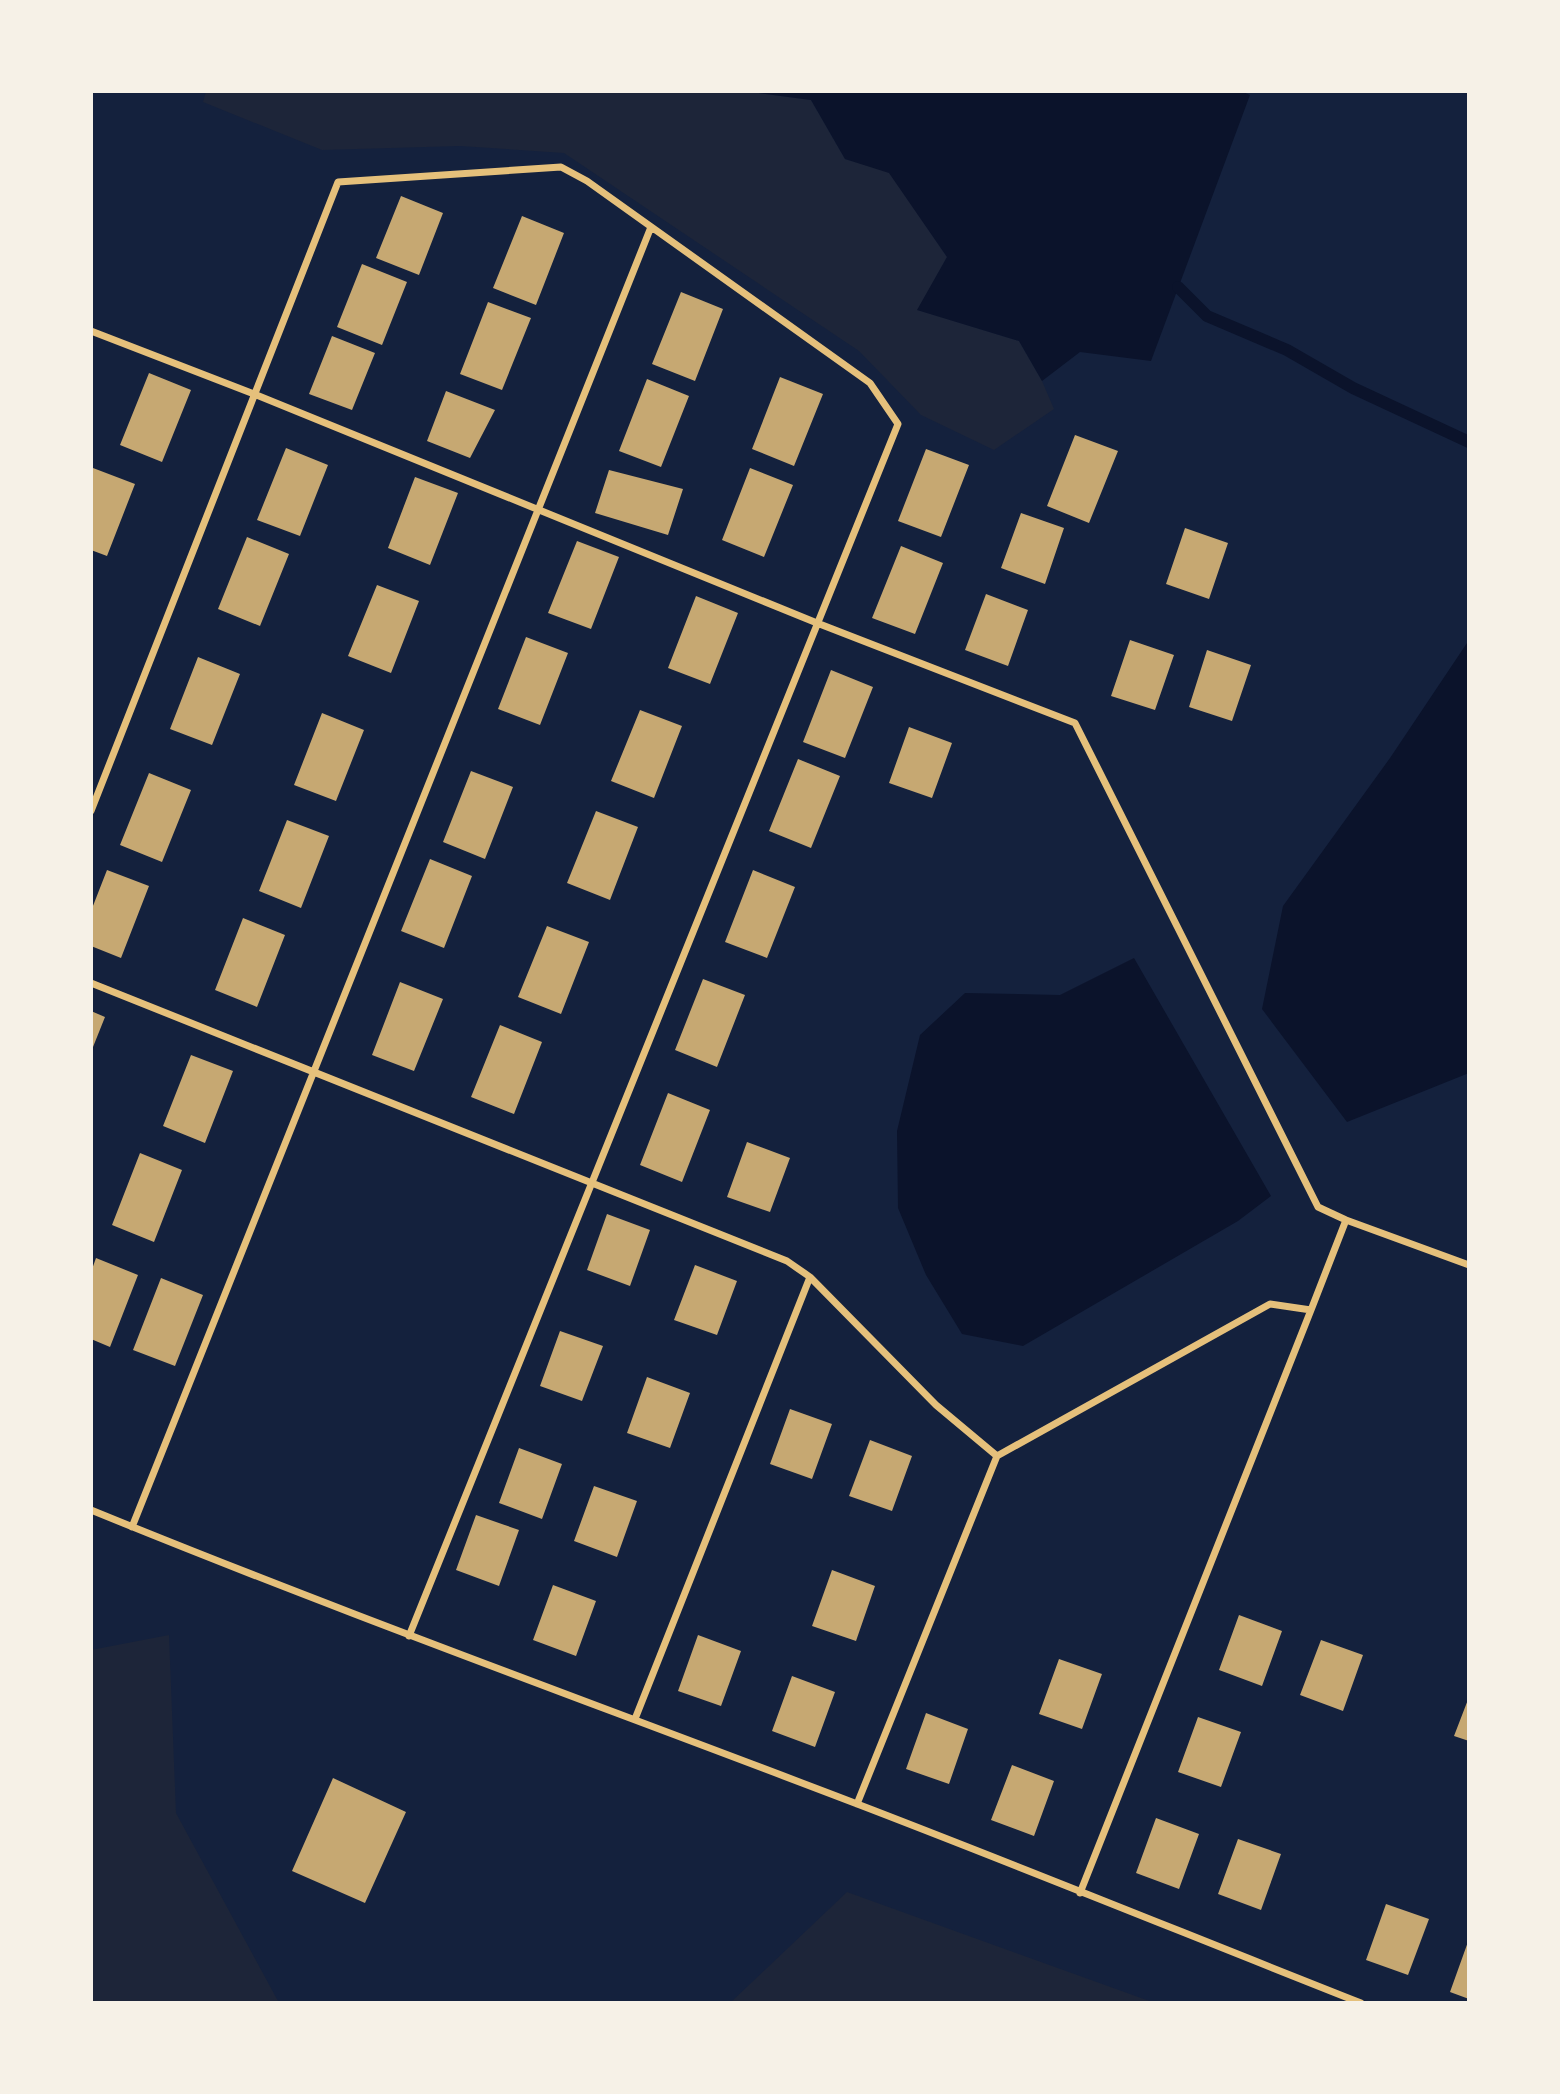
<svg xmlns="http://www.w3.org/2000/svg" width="1560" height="2094" font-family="Overpass,sans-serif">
  <rect width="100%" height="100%" fill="#14213d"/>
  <path fill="#1d2539" d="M206,91h538l67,9 34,59 44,13 58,85 -29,53 101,31 23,40 12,28 -60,41 -73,-35 -62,-64 -295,-198 -104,-7 -138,4 -119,-48z
    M169,1635l7,178 102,188 6,2h-193v-353z
    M847,1892l308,111h-425z"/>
  <path fill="#0b132b" d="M744,91h497l9,4 -99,266 -71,-9 -38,29 -23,-40 -102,-31 30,-53 -58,-84 -44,-14 -34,-59z
    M1469,640v433l-122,49 -85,-113 21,-103 107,-148z
    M1134,958l137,238 -33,25 -215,125 -61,-12 -36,-59 -28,-67 -1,-77 23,-96 45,-42 95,2z"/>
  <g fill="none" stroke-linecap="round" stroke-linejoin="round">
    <path stroke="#0b132b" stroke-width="12" d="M1178,287l29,29 80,34 66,38 116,54"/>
  </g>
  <path fill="#c6a872" d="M401,196l42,17 -24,62 -43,-17z
    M522,216l42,17 -28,72 -43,-17z
    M362,264l45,18 -25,63 -45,-18z
    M681,292l42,17 -28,72 -43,-17z
    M488,302l43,16 -29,72 -42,-16z
    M332,336l43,17 -23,57 -43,-16z
    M149,373l42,17 -29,72 -42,-17z
    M780,377l43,17 -29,72 -42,-17z
    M647,379l42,17 -28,71 -42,-16z
    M446,391l49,19 -25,48 -43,-17z
    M1075,435l43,16 -29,72 -42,-17z
    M286,448l42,17 -28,71 -43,-16z
    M926,449l43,16 -28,72 -43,-16z
    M93,468l42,16 -28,72 -16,-6v-77z
    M750,468l43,17 -29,72 -42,-17z
    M609,470l74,19 -15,46 -73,-22z
    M415,477l43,16 -28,72 -42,-17z
    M1021,513l43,15 -19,56 -44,-16z
    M1185,528l43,15 -19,56 -43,-15z
    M247,537l42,17 -29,72 -42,-17z
    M577,541l42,16 -28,72 -43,-16z
    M901,546l42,17 -28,71 -43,-16z
    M377,585l42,16 -28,72 -43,-17z
    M986,594l42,16 -20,56 -43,-16z
    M696,596l42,17 -28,71 -42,-16z
    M526,637l42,16 -28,72 -42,-16z
    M1130,640l44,15 -19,55 -44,-14z
    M1207,650l44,15 -19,56 -43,-14z
    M198,657l42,17 -28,71 -42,-16z
    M831,670l42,17 -28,71 -42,-16z
    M640,710l42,16 -28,72 -43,-17z
    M322,713l42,17 -28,71 -42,-16z
    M909,727l43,16 -20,55 -43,-15z
    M798,759l42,17 -29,72 -42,-17z
    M471,771l42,16 -28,72 -42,-17z
    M149,773l42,17 -29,72 -42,-17z
    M596,811l42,16 -28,73 -43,-17z
    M287,820l42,16 -28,72 -42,-17z
    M430,859l42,17 -28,72 -43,-17z
    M107,870l42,16 -28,72 -30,-12v-35z
    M753,870l42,17 -28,71 -42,-16z
    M243,918l42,17 -28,72 -42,-17z
    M547,926l42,16 -28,72 -43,-17z
    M703,979l42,16 -28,72 -42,-17z
    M400,982l43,17 -29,72 -42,-16z
    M91,1011l14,6 -14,35z
    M500,1025l42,17 -28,72 -43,-17z
    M191,1055l42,16 -28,72 -42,-17z
    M668,1093l42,17 -28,72 -42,-17z
    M747,1142l43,16 -20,54 -43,-15z
    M140,1153l42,17 -28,72 -42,-17z
    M607,1214l43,16 -20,56 -43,-16z
    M96,1258l42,17 -28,72 -19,-8v-67z
    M695,1265l42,16 -20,54 -43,-15z
    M161,1278l42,17 -28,71 -42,-16z
    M560,1331l43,15 -21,55 -42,-15z
    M647,1377l43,16 -20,55 -43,-15z
    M790,1409l42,15 -20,55 -42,-15z
    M870,1440l42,16 -20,55 -43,-15z
    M519,1448l43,16 -20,55 -43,-16z
    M594,1486l43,15 -20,56 -43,-16z
    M476,1515l43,15 -20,56 -43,-16z
    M832,1570l43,16 -19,55 -44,-15z
    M553,1585l43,16 -20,55 -43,-16z
    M1239,1615l43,16 -20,55 -43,-16z
    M698,1635l43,16 -20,55 -43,-15z
    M1321,1640l42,15 -20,56 -43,-16z
    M1059,1659l43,15 -20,55 -43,-15z
    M792,1676l43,16 -20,55 -43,-16z
    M1469,1697v44l-15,-5z
    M926,1713l42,16 -19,55 -43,-15z
    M1198,1717l43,15 -20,55 -43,-15z
    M1012,1765l42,16 -20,55 -43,-16z
    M333,1778l73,34 -41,91 -73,-32z
    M1156,1818l43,16 -20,55 -43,-16z
    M1238,1839l43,15 -20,56 -43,-16z
    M1386,1904l43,15 -21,56 -42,-15z
    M1469,1939v60l-19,-7z"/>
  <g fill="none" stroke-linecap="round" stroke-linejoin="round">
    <path stroke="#e5c07b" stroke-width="7" d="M91,331l163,63 563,229 258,100 243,484 28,13 123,45
      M91,811l247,-629 223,-15 26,14 283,202 28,41 -489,1212
      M91,983l696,278 23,16 126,128 61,51 -140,348
      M997,1456l273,-152 41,6 35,-90
      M91,1510c252,103 507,195 761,292 170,65 339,134 509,201
      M132,1527l519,-1300
      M635,1719l175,-442
      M1080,1893l231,-583"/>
  </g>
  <rect width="1560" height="2094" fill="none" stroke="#f6f1e7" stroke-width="186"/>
</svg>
